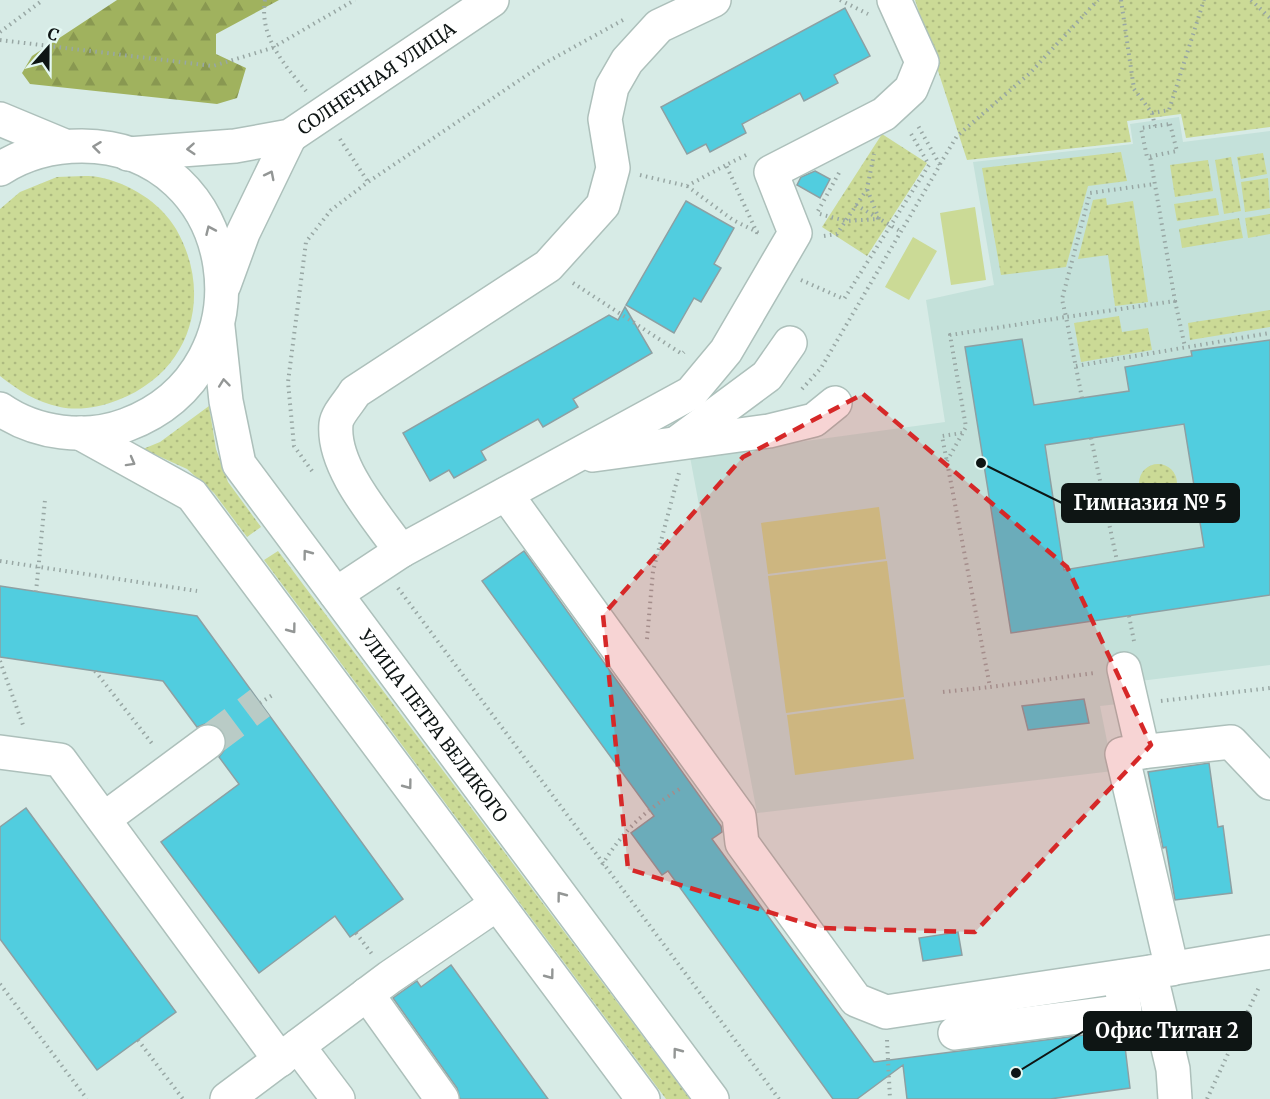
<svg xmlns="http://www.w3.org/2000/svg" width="1270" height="1099" font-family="Merriweather,serif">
  <defs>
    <pattern id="green-dots" width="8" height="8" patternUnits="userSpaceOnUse" patternTransform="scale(1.5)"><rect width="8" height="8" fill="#cbda96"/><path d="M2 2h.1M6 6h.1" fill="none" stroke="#adba80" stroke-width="1.8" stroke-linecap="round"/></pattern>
    <pattern id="forest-firs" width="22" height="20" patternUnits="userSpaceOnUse" patternTransform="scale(1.5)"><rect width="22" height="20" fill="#a0b25e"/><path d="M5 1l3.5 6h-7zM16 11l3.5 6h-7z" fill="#899851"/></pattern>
  </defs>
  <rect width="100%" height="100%" fill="#d7ebe6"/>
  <path fill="#c4e1da" d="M1179,117l4,25 87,-11v534l-130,16 5,20 -45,5 13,65 -356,42 -67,-356 255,-35 -19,-122 68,-15 -21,-123 160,-18 -3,-20z"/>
  <path fill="url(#green-dots)" d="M915,0h355v127l-84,11 -5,-24 -54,7 4,21 -164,18z
    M882,134l45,29 -60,93 -45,-29z
    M1121,152l6,29 -39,5 -22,81 -65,8 -19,-107z
    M1263,153l4,21 -26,5 -4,-22z
    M1231,157l10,54 -17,3 -9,-54z
    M1208,160l5,31 -38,6 -5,-32z
    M57,177c13,0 29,-2 41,0 31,6 62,25 78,52 38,66 15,143 -58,171 -17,7 -40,11 -58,7 -24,-5 -42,-17 -60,-31v-167l20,-17z
    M1268,178l2,30 -25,4 -4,-30z
    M1106,198l1,7 26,-4 15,101 -33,4 -7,-51 -30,4 15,-59z
    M1216,198l3,17 -42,6 -3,-17z
    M1270,214v20l-22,4 -3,-20z
    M1239,218l4,20 -61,10 -3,-19z
    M1270,310v17l-80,13 -2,-17z
    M1119,316l3,16 26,-4 4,22 -71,12 -7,-39z
    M209,406l7,43 12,33 33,45 -14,10 -33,-44 -27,-24 -44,-20 17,-7z
    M1139 483a19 19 0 1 1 38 0a19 19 0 1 1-38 0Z
    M278,551l412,548h-24l-402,-539z"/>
  <path fill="url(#forest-firs)" d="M117,0h162l-63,34v20l30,14 -9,30 -20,6 -187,-20 -8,-11 10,-17z"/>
  <path fill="#cbda96" d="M975,207l11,73 -35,5 -11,-72z
    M913,237l24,14 -28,49 -24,-13z
    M879,507l7,52 -118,15 -7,-51z
    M887,561l17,136 -118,16 -18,-137z
    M905,699l9,60 -119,16 -8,-60z"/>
  <path fill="#51cddf" stroke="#8da0a3" stroke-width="1.5" fill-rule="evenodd" d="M845,8l25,48 -36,19 4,8 -34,18 -4,-8 -58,31 4,9 -36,19 -4,-8 -19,10 -26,-47z
    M815,171l15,8 -10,19 -23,-13 4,-8z
    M686,201l48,27 -20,36 7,4 -20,34 -7,-4 -20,35 -48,-28z
    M625,307l27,46 -79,46 5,8 -35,20 -5,-8 -57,32 5,9 -32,18 -5,-8 -19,11 -27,-48 206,-118 9,5z
    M1022,339l12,66 95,-14 -4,-24 67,-11 -1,-5 79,-11v255l-259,38 -46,-286zM1184,424l20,123 -140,23 -19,-125z
    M524,551l197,275 1,6 -10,7 162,223 249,-32 7,58 -80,11h-143l-4,-34 -46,34h-24l-165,-228 -6,4 -31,-42 23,-17 -172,-235z
    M0,586l197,30 206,283 -53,38 -15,-21 -76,57 -98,-131 78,-58 -20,-27 6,-8 2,-9 -4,-9 -8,-6 -10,-1 -8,3 -34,-46 -163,-24z
    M1084,699l5,24 -61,7 -6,-24z
    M1209,763l9,64 5,-1 9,67 -57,7 -9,-53 -3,1 -15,-76z
    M26,808l150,204 -79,58 -97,-131v-112z
    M958,932l4,23 -39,6 -4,-23z
    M451,965l97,134h-88l-3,-11 -64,-90 24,-17 4,6z"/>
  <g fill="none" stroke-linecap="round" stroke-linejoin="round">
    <path stroke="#b9cbc6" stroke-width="33" stroke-dasharray="33 16" stroke-linecap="butt" d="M208,742l52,-39"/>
    <defs>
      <g id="minor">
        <path d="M0,119l65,27"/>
        <path id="s1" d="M128,154l107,-8 55,-10 202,-136"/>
        <path d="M0,169c25,-16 52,-23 82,-23 160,1 193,223 44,279 -40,15 -90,9 -126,-16"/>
        <path d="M224,285l19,-52 47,-97"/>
        <path id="s2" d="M218,327l8,74 13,63 473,635"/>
        <path d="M80,433l112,62 451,604"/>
        <path d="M678,442l89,-66 23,-33"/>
        <path d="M593,455l176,-24 45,-11 21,-17"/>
        <path d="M506,494l233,322 3,27 114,157 30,12 264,-40 23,97 2,30"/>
        <path d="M401,551c-24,-34 -69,-84 -65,-127 1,-10 14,-23 19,-32l193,-126 55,-61 10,-37 -8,-49 7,-32 15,-26 32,-35 55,-26"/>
        <path d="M336,594l65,-43 290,-158 35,-42 69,-118 -24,-61 113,-58 27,-25 11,-27 -28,-62"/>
        <path d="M1124,669l19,83"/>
        <path d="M0,752l60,8 220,300"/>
        <path d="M104,819l104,-77"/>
        <path d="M1172,969l-50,-215 109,-12 39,41"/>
        <path d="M1151,972l119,-20"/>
        <path d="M367,994l75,105"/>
        <path d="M955,1033l170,-22 -5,-34"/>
        <path d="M298,1046l40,53"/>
        <path d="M227,1099l163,-122 107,-73"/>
      </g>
    </defs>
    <use href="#minor" stroke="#adc0bb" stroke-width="36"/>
    <path stroke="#98a7a4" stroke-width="4" stroke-dasharray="1.5 4.5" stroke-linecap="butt" d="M265,0c-6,37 19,64 41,91
      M840,0l28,14
      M1121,0l13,89 18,24 3,13
      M1251,0l19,18
      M0,32l43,-32
      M0,40l213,26 59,-18 83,-48
      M1152,113l17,-3 35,-110
      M1170,124l7,27 -30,6 -6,-29z
      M340,139l28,43
      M746,155l-20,10 32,70
      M940,164l17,-28 72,-62 69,-74
      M640,175l47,11 39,-21
      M687,186l46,34 26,13
      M856,205l44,26
      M818,211l22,-40
      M820,214l26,7 33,-2 -12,-30
      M824,236l13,-2 30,-45 7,-35
      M801,280l43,19 85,-134 -19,-33
      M573,283l109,71 2,-2
      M1175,301l10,46
      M1076,366l194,-33
      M802,389l19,-21 119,-203 -23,-41
      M1082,398l-16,-81 109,-16 -25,-145
      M962,433l-20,3 48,251 104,-14
      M1091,438l26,123
      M947,461l19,-34 -16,-92 116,-18 -4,-18 28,-106 65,-9
      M312,471l-18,-25 -6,-64 18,-140 25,-32 37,-28 177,-119 78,-43
      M0,561l197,30
      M398,588l381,511
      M36,592l9,-92
      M1129,616l5,25
      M647,639l6,-68 26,-98
      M0,661l23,64
      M95,671l59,75
      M943,692l47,-5
      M1161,701l109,-13
      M260,703l14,-9
      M602,865c23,-37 43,-54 79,-77
      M356,933l16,21
      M0,984l87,115
      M138,1040l45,59
      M887,1040l3,59
      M1207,1099l53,-114"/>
    <use href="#minor" stroke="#fff" stroke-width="33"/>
  </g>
  <defs><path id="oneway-chevron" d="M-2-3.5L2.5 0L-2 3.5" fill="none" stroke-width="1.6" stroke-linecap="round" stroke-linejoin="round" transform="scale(1.5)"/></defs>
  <g stroke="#939695">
    <use href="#oneway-chevron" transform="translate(97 147) rotate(-173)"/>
    <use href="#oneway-chevron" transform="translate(191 149) rotate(176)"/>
    <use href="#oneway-chevron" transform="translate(270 175) rotate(-63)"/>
    <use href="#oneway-chevron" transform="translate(210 230) rotate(-114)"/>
    <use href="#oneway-chevron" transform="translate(224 383) rotate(-96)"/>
    <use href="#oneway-chevron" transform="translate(131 462) rotate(29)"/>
    <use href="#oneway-chevron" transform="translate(307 554) rotate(-127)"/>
    <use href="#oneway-chevron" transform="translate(292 629) rotate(53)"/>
    <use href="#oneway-chevron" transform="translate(408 785) rotate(53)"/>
    <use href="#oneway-chevron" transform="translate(561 896) rotate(-127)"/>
    <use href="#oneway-chevron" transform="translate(550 975) rotate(53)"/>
    <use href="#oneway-chevron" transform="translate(677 1052) rotate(-127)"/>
  </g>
  <path fill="#d62828" fill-opacity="0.2" stroke="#d62828" stroke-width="4.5" stroke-dasharray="12 8" stroke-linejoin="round" d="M863,394l204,173 84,178 -176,187 -154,-4 -193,-59 -25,-254 140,-158z"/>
  <g text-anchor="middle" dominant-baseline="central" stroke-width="4.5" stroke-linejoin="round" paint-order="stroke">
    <g font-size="18" fill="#0e1514" stroke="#e4f8f3">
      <text stroke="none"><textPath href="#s1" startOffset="267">СОЛНЕЧНАЯ УЛИЦА</textPath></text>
      <text stroke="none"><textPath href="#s2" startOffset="465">УЛИЦА ПЕТРА ВЕЛИКОГО</textPath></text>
    </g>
  </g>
  <path fill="none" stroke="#0e1514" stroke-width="2" d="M981 463L1062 503M1016 1073L1084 1031"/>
  <g fill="#0e1514" stroke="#e4f8f3" stroke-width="2">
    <circle cx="981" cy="463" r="6"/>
    <circle cx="1016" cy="1073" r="6"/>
  </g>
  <g fill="#0e1514" stroke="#0e1514" stroke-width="2">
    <rect x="1062" y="484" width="177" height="38" rx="6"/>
    <rect x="1084" y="1012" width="167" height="38" rx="6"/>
  </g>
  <g font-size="20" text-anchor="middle" font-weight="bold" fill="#fff">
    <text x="1150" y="510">Гимназия № 5</text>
    <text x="1167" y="1038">Офис Титан 2</text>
  </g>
  <g transform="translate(48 48) rotate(21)" stroke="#e4f8f3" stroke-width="4.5" paint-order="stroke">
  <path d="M0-4.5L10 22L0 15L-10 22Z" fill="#0e1514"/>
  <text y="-9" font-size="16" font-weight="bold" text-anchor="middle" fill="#0e1514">С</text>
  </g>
</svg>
